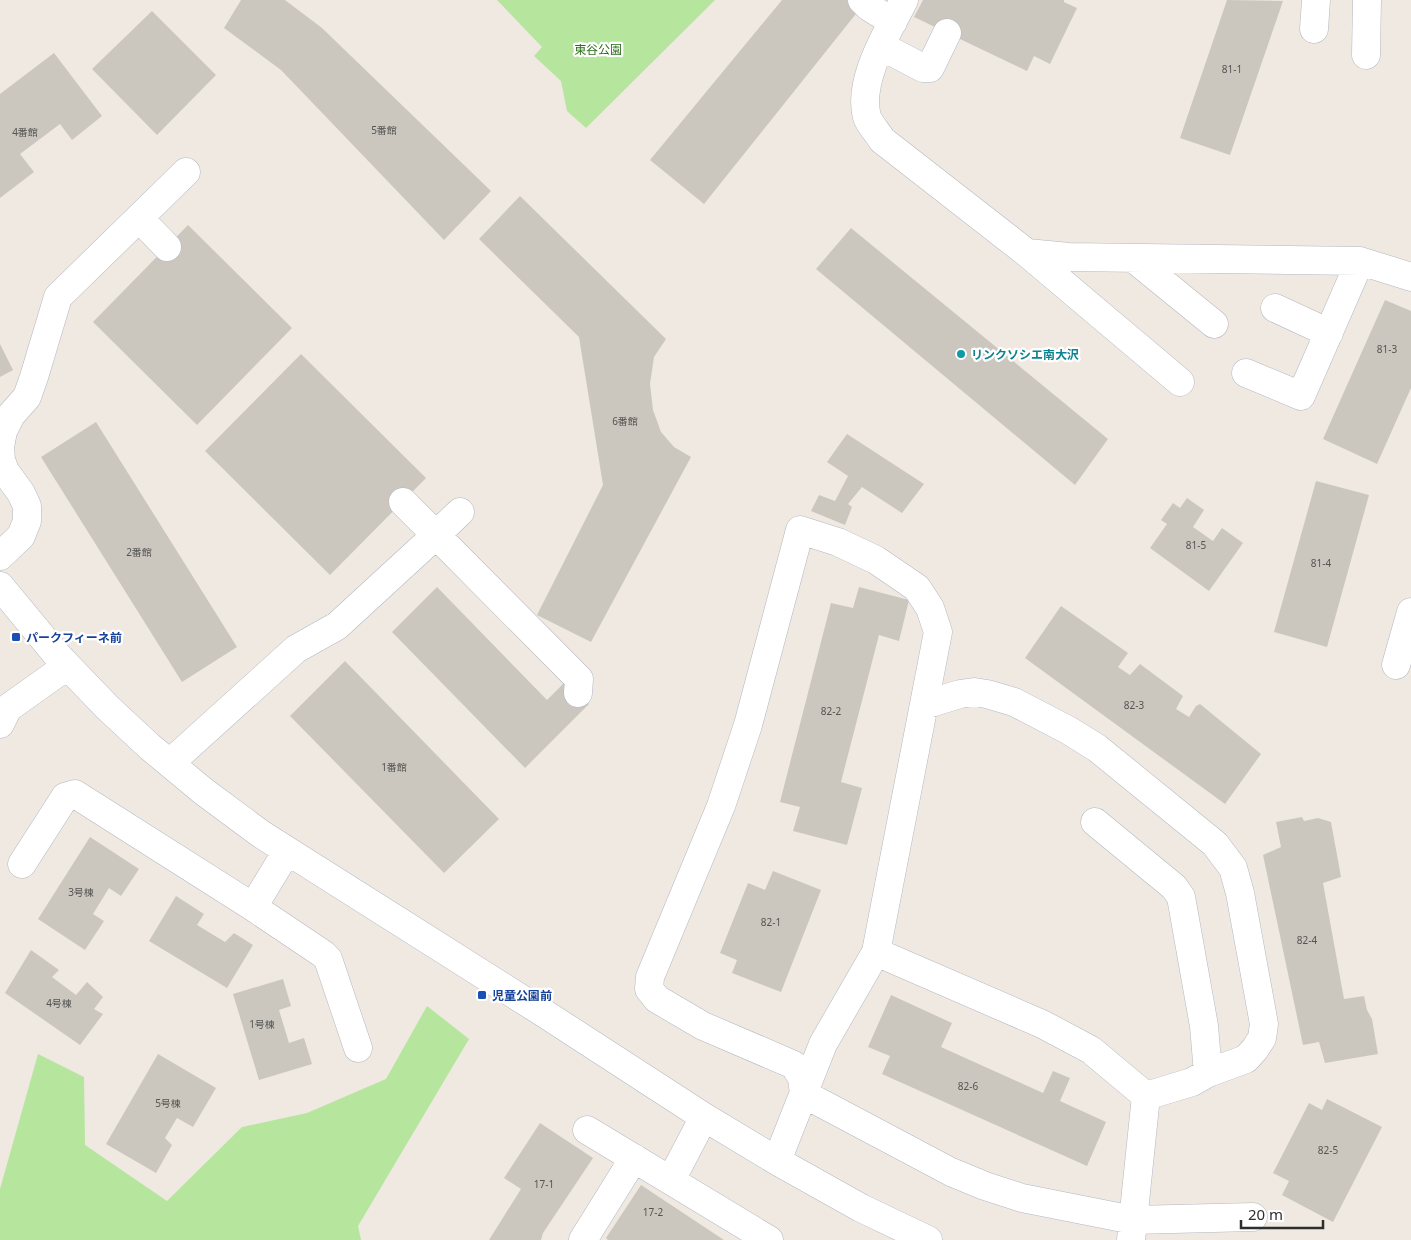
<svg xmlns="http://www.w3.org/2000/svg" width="1411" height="1240" font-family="'Noto Sans','Noto Sans JP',sans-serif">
  <rect width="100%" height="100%" fill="#efe9e1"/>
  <path fill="#b6e59e" d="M497,0h218l-129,128 -19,-17 -6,-30 -27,-25 8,-9z
    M427,1006l42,33 -111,187 3,14h-361v-51l38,-135 46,23 1,68 82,56 75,-74 65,-14 79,-34z"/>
  <path fill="#cbc7bf" d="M241,0h44l37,28 169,163 -47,49 -163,-170 -57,-42z
    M782,0h65l12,10 -155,194 -54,-44z
    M923,0h141v2l13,6 -27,56 -16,-8 -7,15 -113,-54z
    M1227,0l56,1 -53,154 -50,-17z
    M152,11l64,64 -59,60 -65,-66z
    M54,53l48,63 -30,24 -12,-16 -40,30 14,18 -34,26v-104z
    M520,196l146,143 -12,18 -4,27 3,26 8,22 13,15 17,10 -100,185 -54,-27 66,-130 -24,-148 -100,-98z
    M188,225l104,103 -95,97 -104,-103z
    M851,228l257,211 -33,46 -259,-216z
    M1385,300l26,11v77l-34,76 -54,-25z
    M0,344l13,26 -13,7z
    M301,354l125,124 -96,97 -125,-124z
    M96,422l141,225 -55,35 -141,-225z
    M847,434l77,50 -22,29 -40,-26 -14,17 4,3 -7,18 -34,-14 8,-16 16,6 13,-25 -21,-14z
    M1316,481l53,14 -42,152 -53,-15z
    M1187,498l17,12 -11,17 20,14 9,-13 21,15 -34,48 -59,-43 17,-24 -6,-4 12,-17 7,5z
    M437,587l110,113 19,-19 23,23 -64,64 -133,-136z
    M859,587l50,13 -10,41 -20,-6 -38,147 21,6 -15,57 -54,-14 7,-24 -20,-5 51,-199 22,5z
    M1061,606l67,47 -10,14 12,8 10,-11 43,32 -7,13 13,8 7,-11 4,-2 61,50 -36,50 -200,-146z
    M345,661l154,158 -55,54 -154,-157z
    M1302,817l2,4 14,-3 13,4 10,55 -18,6 21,116 20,-3 3,14 5,9 6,35 -53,9 -6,-21 -16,3 -40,-190 18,-8 -5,-25z
    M90,837l49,32 -18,27 -12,-8 -16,26 11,7 -19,29 -47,-31z
    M773,871l48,19 -40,102 -49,-19 5,-13 -17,-7 28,-70 17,7z
    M176,896l28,18 -7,11 28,17 9,-9 19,12 -26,43 -78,-47z
    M31,950l28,20 -7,7 24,18 11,-13 16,15 -9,12 9,5 -23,31 -75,-52z
    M283,979l8,27 -12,4 10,33 15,-5 8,26 -53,16 -26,-86z
    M891,995l61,28 -11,24 102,46 10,-22 17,7 -10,23 46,21 -19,44 -205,-92 8,-18 -22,-9z
    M158,1054l58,34 -23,39 -16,-9 -12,20 7,7 -16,28 -50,-29z
    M1327,1099l55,28 -49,95 -51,-27 7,-14 -16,-8 36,-70 13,7z
    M540,1123l53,35 -50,75 -2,7h-52l32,-51 -17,-11z
    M641,1185l83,55h-116l-2,-2z"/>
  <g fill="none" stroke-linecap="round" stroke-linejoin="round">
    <defs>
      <path id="minor" d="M862,0l7,7 24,15
        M904,0c-16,32 -47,80 -37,117 3,8 11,16 15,23l145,113 42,4 291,4 51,16
        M1314,29l2,-29
        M881,46l42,22h7l17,-35
        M1366,55l1,-55
        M139,218l28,29
        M1027,253l153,129
        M1133,258l81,66
        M1275,308l54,25
        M1246,373l55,23 59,-135
        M403,502l33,33 24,-23
        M0,556l21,-20 6,-15v-15l-6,-13 -16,-22 -4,-11 -1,-13 3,-16 8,-16 16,-18 7,-20 24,-80 128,-125
        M0,586l57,69 50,52 43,40 53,44 58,43 278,176 165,107 73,44 84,47 67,32
        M1396,665l15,-53
        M0,724l8,-16 59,-42
        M170,763l126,-114 41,-23 99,-91 143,144 -1,14
        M1095,822l79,65 7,10 23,129 4,47
        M22,864l43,-67 10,-3 178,113 70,47 5,5 30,89
        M253,907l34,-56
        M876,952l166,72 49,26 55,46 46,-14 16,-9 38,-14 9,-10 7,-11 2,-14 -24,-131 -7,-25 -18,-24 -118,-96 -29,-18 -54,-28 -27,-8 -13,-2 -14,2 -36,11
        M587,1130l182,110
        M777,1161l46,-117 53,-92 62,-320 -8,-24 -13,-20 -41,-28 -38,-18 -38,-12 -52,195 -27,81 -71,171 -1,12 8,10 46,27 91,39 8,13 2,16 147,78 34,14 37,12 111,22 120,-3
        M671,1180l33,-63
        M583,1240l51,-82
        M1131,1240l15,-144"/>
    </defs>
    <use href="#minor" stroke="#b4b7c1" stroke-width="29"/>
    <use href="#minor" stroke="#fff" stroke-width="28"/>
  </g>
  <circle fill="#0f9aa8" stroke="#fff" stroke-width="2" cx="961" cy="354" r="5"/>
  <g fill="#1a4fb4" stroke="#fff" stroke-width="2">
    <rect x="11" y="632" width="10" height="10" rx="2.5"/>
    <rect x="477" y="990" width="10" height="10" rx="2.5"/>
  </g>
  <g text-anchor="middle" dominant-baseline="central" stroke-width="4.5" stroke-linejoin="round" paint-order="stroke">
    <g font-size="10" fill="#555452">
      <text x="1232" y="69">81-1</text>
      <text x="384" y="130">5番館</text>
      <text x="25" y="132">4番館</text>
      <text x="1387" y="349">81-3</text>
      <text x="625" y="421">6番館</text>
      <text x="1196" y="545">81-5</text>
      <text x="139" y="552">2番館</text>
      <text x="1321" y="563">81-4</text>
      <text x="1134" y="705">82-3</text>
      <text x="831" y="711">82-2</text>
      <text x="394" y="767">1番館</text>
      <text x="81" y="892">3号棟</text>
      <text x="771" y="922">82-1</text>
      <text x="1307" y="940">82-4</text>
      <text x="59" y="1003">4号棟</text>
      <text x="262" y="1024">1号棟</text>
      <text x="968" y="1086">82-6</text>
      <text x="168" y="1103">5号棟</text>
      <text x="1328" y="1150">82-5</text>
      <text x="544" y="1184">17-1</text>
      <text x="653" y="1212">17-2</text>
    </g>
    <g font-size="12" fill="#2c6e1b" stroke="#fff">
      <text x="598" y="49">東谷公園</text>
    </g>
    <g font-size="12" font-weight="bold" fill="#0d838f" stroke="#fff" text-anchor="start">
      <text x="971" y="354">リンクソシエ南大沢</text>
    </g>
    <g font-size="12" font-weight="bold" fill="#164399" stroke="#fff" text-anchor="start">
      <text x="26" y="637">パークフィーネ前</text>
      <text x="492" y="995">児童公園前</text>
    </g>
  </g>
  <path d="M1241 1220v8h82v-8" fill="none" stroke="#2e2e2e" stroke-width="2.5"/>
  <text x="1248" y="1220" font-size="15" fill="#2e2e2e" stroke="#ffffff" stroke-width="4" paint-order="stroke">20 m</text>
</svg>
